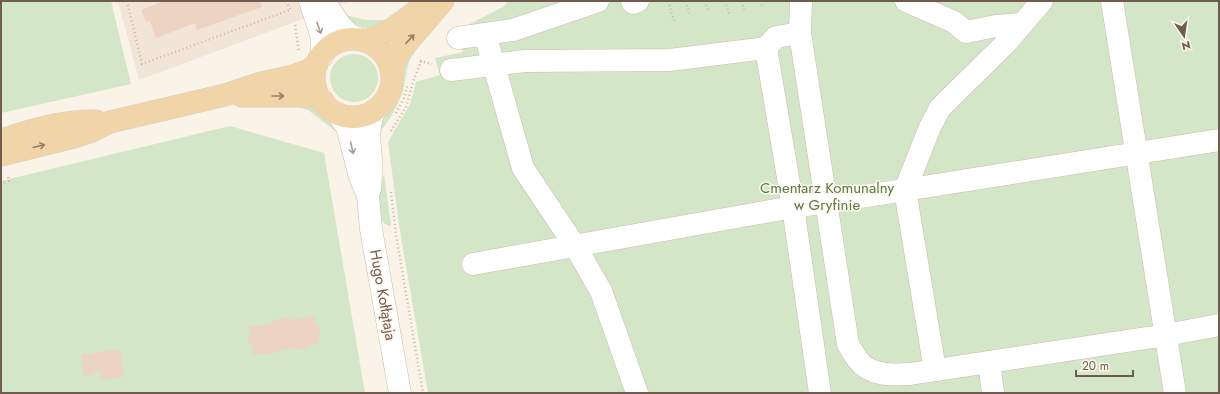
<svg xmlns="http://www.w3.org/2000/svg" width="1220" height="394" viewBox="0 0 1220 394" font-family="Jost,sans-serif">
<style>
.residential{fill:#f1e5d7}
.green{fill:#d4e6c8}
.building{fill:#ecd3c2}
.lines{fill:none;stroke-linecap:round;stroke-linejoin:round}
.minor-casing{stroke:#cbbbaf;stroke-width:23}
.major-casing{stroke:#d7d1ce;stroke-width:23}
.path{stroke:#d1b6a6;stroke-width:2.5;stroke-dasharray:1 3;stroke-linecap:butt}
.minor{stroke:#fff;stroke-width:22}
.major{stroke:#f1d5a8;stroke-width:22}
.oneway{stroke:#aa9d95}
.oneway2{stroke:#97806a}
.labels{text-anchor:middle;stroke-width:3;stroke-linejoin:round;paint-order:stroke}
.park-label{font-size:15px;fill:#5a7b4b;stroke:#fdf7ee}
.street-label{font-size:15px;fill:#715b4f;stroke:#fdf7ee}
</style>
<rect width="100%" height="100%" fill="#faf3e8"/>
<!-- residential -->
<path class="residential" d="M 118,1 L 352,1 L 139,80 Z"/>
<!-- green -->
<g class="green">
<path d="M 1,1 L 111,1 L 131,84 L 1,113 Z"/>
<path d="M 508,1 L 1219,1 L 1219,393 L 428,393 L 399,225 L 388,142 L 409,106 L 414,91 L 416,82 L 440,75 L 435,58 L 463,52 L 456,31 L 503,7 Z"/>
<path d="M 344,16 C 353,15 359,20 368,20 C 374,21 379,19 385,21 L 369,29 L 354,25 Z"/>
<path d="M 411,48 L 415,52 C 405,64 407,76 403,90 C 400,102 387,126 378,133 L 381,115 L 390,105 L 395,97 L 399,80 Z"/>
<circle cx="354" cy="78" r="24"/>
<path d="M 294,106 L 319,107 L 330,117 L 343,137 L 308,110 Z"/>
<path d="M 230,126 L 324,153 L 365,393 L 1,393 L 1,181 Z"/>
<path d="M 384,174 L 391,226 C 386,226 383,222 380,219 L 378,198 L 380,185 Z"/>
</g>
<!-- building -->
<g class="building">
<path d="M 165,1 L 260,1 L 262,7 L 197,30 L 195,23 L 156,38 L 150,21 L 146,22 L 141,10 Z"/>
<path d="M 314,316 L 316,324 L 319,326 L 320,334 L 318,336 L 319,344 L 308,346 L 308,348 L 296,350 L 296,348 L 276,351 L 276,353 L 254,355 L 252,346 L 249,344 L 248,338 L 251,336 L 249,327 L 273,323 L 272,320 L 291,317 L 291,320 Z"/>
<path d="M 120,349 L 124,377 L 101,380 L 100,370 L 94,372 L 95,374 L 84,376 L 81,355 Z"/>
</g>
<g class="lines">
<!-- minor casing -->
<g class="minor-casing">
<g id="minor">
<path d="M 310,1 L 322,37 L 322,56"/>
<path d="M 324,1 C 334,15 341,32 358,39"/>
<path d="M 632,1 L 633,3 L 638,1"/>
<path d="M 801,1 L 800,33 L 848,344 C 851,349 854,355 858,360 C 870,376 892,375 910,374 L 1166,335 L 1219,325"/>
<path d="M 906,1 L 954,22 L 966,32 L 996,26 L 1021,24"/>
<path d="M 1112,1 L 1175,393"/>
<path d="M 485,34 L 523,168 L 575,246 L 601,291 L 637,393"/>
<path d="M 458,38 L 513,30 L 598,1"/>
<path d="M 766,48 L 793,207 L 820,393"/>
<path d="M 451,70 L 525,61 L 670,60 L 766,48 L 776,37 L 800,33"/>
<path d="M 337,113 L 347,127 L 360,177 L 368,196 L 371,229 L 400,393"/>
<path d="M 370,189 C 371,180 371,171 371,161 C 370,143 366,126 376,109"/>
<path d="M 905,190 L 1219,140"/>
<path d="M 905,190 L 930,127 L 940,108 L 1006,43 L 1042,1"/>
<path d="M 473,264 L 793,207 L 905,190 L 935,370"/>
<path d="M 989,362 L 993,393"/>
</g>
</g>
<!-- major casing -->
<g class="major-casing">
<g id="major">
<circle cx="353" cy="78" r="39"/>
<path d="M 366,41 C 391,34 409,15 431,1"/>
<path d="M 392,72 L 395,59 L 400,51 L 443,1"/>
<path d="M 242,96 L 312,96 L 323,101"/>
<path d="M 1,140 C 31,130 64,120 96,121"/>
<path d="M 1,155 L 74,137 L 92,131 L 110,122 L 225,95 L 261,83 L 293,76 L 309,70 L 317,64"/>
</g>
</g>
<!-- path -->
<g class="path">
<path d="M 127,1 L 142,64 L 290,10"/>
<path d="M 286,1 L 290,9"/>
<path d="M 668,1 L 674,21"/>
<path d="M 686,1 L 690,15"/>
<path d="M 705,1 L 708,10"/>
<path d="M 725,1 L 730,16"/>
<path d="M 742,1 L 745,12"/>
<path d="M 760,1 L 762,6"/>
<path d="M 295,25 L 299,52"/>
<path d="M 420,61 L 432,64"/>
<path d="M 396,113 L 404,98 L 407,86"/>
<path d="M 391,131 L 406,107 L 414,79 L 422,59"/>
<path d="M 1,185 L 9,181 L 8,176"/>
<path d="M 391,192 L 396,235 L 423,393"/>
</g>
<!-- minor -->
<use href="#minor" class="minor"/>
<!-- major -->
<use href="#major" class="major"/>
</g>
<!-- one-way arrows -->
<defs><path id="oneway-shaft" d="M-6 0H5M1.5-3L5.5 0L1.5 3" fill="none" stroke-width="1.6" stroke-linecap="round" stroke-linejoin="round"/></defs>
<g class="oneway">
<use href="#oneway-shaft" transform="translate(319 28) rotate(71)"/>
<use href="#oneway-shaft" transform="translate(352 148) rotate(77)"/>
</g>
<g class="oneway2">
<use href="#oneway-shaft" transform="translate(410 39) rotate(-47)"/>
<use href="#oneway-shaft" transform="translate(278 96)"/>
<use href="#oneway-shaft" transform="translate(39 146) rotate(-14)"/>
</g>
<g class="labels">
<!-- park labels -->
<g class="park-label">
<text x="827" y="193">Cmentarz Komunalny<tspan x="827" dy="17">w Gryfinie</tspan></text>
</g>
<!-- street labels -->
<g class="street-label">
<text transform="translate(383 295) rotate(80)" y="5">Hugo Kołłątaja</text>
</g>
</g>
<!-- border -->
<rect width="1220" height="394" fill="none" stroke="#715b4f" stroke-width="4"/>
<!-- north arrow -->
<g transform="translate(1184 36) rotate(167)" stroke="#fdf7ee" stroke-width="3" paint-order="stroke">
<path d="M0-3L7 15L0 10L-7 15Z" fill="#715b4f"/>
<text y="-6" font-size="11" font-weight="bold" text-anchor="middle" fill="#715b4f">N</text>
</g>
<!-- scale -->
<path d="M1076 370v6h57v-6" fill="none" stroke="#715b4f" stroke-width="2"/>
<text x="1082" y="370" font-size="12" fill="#715b4f" stroke="#fdf7ee" stroke-width="3" paint-order="stroke">20 m</text>
</svg>
